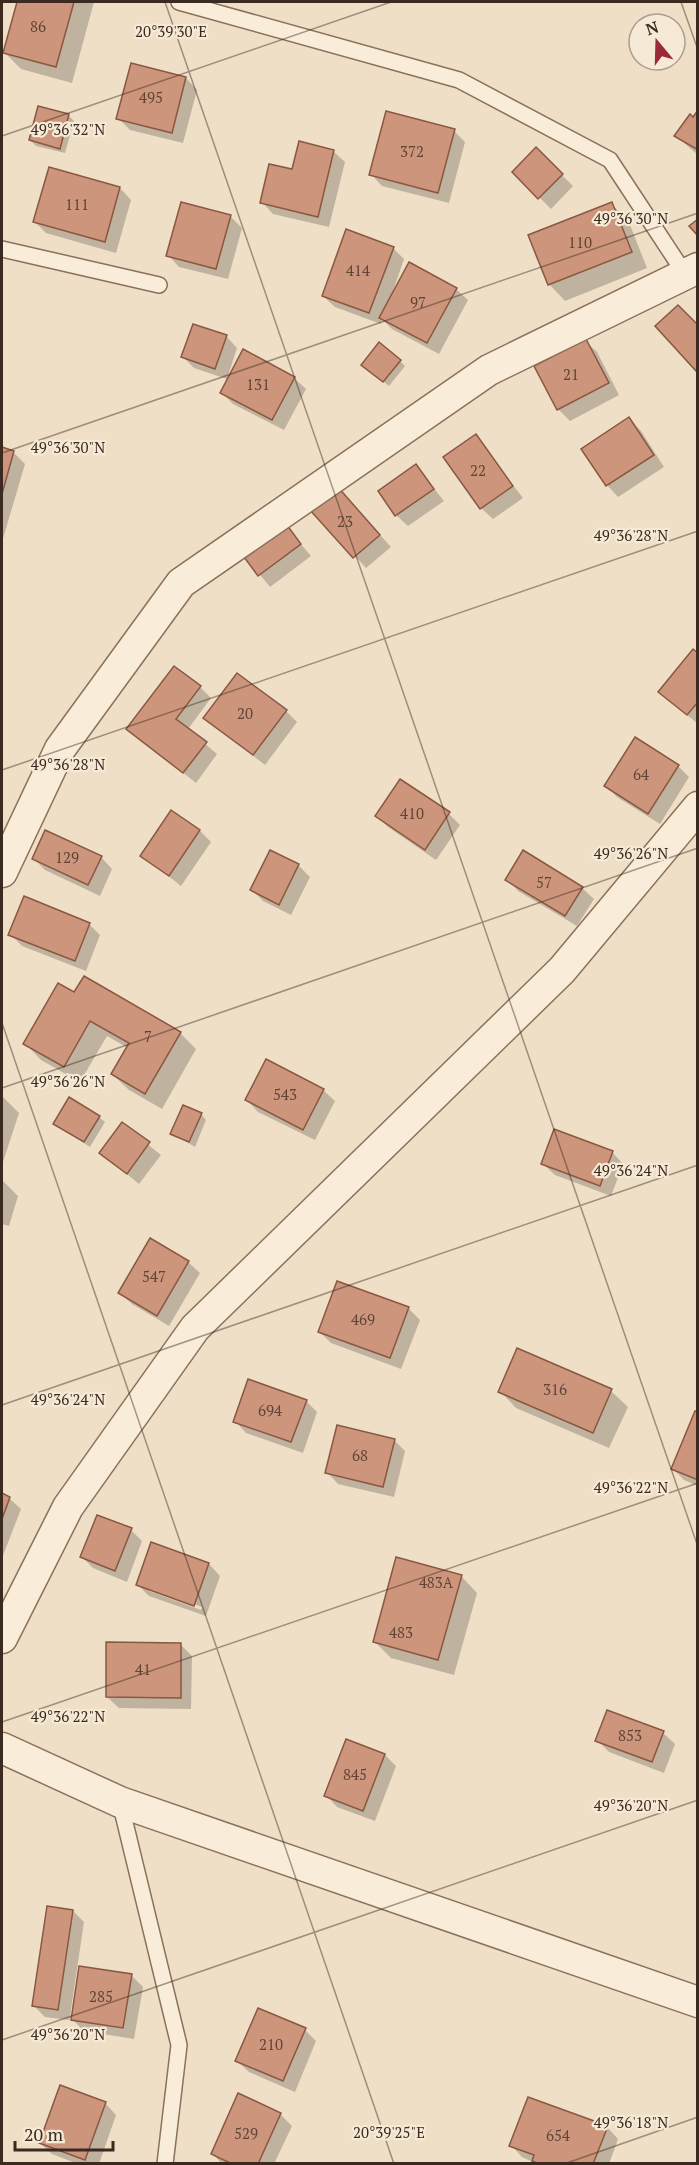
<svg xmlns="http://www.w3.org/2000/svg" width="699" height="2165" viewBox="0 0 699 2165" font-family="'PT Serif',serif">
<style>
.shadow{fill:#0003;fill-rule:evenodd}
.building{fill:#cd967c;stroke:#8a5741;stroke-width:1.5}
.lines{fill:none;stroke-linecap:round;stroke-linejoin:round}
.service-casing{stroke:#8b705b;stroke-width:18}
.minor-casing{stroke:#8b705b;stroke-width:33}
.service{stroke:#f9edda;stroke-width:15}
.minor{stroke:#f9edda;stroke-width:30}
.ticks{fill:none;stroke:#3b2a1f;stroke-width:1.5;stroke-opacity:0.45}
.labels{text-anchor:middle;stroke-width:4.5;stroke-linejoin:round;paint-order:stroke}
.number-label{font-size:15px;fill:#604536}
.ticks-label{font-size:15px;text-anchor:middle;fill:#3b2a1f;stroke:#f6ead6;stroke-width:4.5;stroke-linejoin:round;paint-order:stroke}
</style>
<rect width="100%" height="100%" fill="#efdfc6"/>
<!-- shadow -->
<g class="shadow">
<path d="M 19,2 L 94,2 L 72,83 L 21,69 L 5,53 Z"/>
<path d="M 186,78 L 197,90 L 183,143 L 130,130 L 118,118 Z"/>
<path d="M 698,112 L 698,155 L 676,136 Z"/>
<path d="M 68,115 L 74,121 L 65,153 L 36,146 L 30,140 Z"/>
<path d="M 454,131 L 465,142 L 449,203 L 382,186 L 371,174 Z"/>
<path d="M 536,150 L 573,186 L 551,209 L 514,172 Z"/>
<path d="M 333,151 L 345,162 L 329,227 L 273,214 L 262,202 L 293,171 Z"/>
<path d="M 120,188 L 131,200 L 116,253 L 46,233 L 35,222 Z"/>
<path d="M 611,204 L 628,220 L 647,268 L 565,301 L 549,284 Z"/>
<path d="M 230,216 L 242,228 L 228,279 L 179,267 L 168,255 Z"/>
<path d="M 393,248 L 404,259 L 393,291 L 456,289 L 468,300 L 439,354 L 392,329 L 382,319 L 381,324 L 335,307 L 323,296 Z"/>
<path d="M 226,336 L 237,348 L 227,379 L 194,368 L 183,357 Z"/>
<path d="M 585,341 L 597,352 L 619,395 L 570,421 L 558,409 L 536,366 Z"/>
<path d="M 400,361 L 405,366 L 389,386 L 369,370 Z"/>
<path d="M 294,378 L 306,389 L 284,430 L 233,404 L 222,393 Z"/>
<path d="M 629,419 L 641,431 L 664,467 L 618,497 L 607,485 Z"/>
<path d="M 475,436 L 523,498 L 493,519 L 481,508 Z"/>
<path d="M 2,449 L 13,452 L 25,464 L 2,542 Z"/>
<path d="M 416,466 L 444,501 L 408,526 L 396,515 Z"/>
<path d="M 348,500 L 391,547 L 366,568 L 313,510 Z"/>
<path d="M 283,523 L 311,556 L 270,587 L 243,554 Z"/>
<path d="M 698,655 L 698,724 L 660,692 Z"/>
<path d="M 200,687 L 211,698 L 188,729 L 217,754 L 196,783 L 128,729 Z"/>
<path d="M 286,711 L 297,722 L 265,765 L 205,718 Z"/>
<path d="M 678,766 L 689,777 L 660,824 L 617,797 L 606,786 Z"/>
<path d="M 171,812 L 200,831 L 211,842 L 181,886 L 142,855 Z"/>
<path d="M 449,814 L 460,825 L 436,860 L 388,827 L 377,816 Z"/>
<path d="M 270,852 L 298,865 L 310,877 L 291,915 L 263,901 L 252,890 Z"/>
<path d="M 523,852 L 582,888 L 594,899 L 577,926 L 518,891 L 507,879 Z"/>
<path d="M 101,857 L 112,869 L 100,896 L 45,870 L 34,859 Z"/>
<path d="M 89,924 L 100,935 L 86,971 L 22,946 L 10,934 Z"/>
<path d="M 75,994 L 180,1033 L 196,1049 L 162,1109 L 129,1090 L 112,1074 L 128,1048 L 107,1036 L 80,1082 L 41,1060 L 25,1043 Z"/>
<path d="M 323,1090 L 335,1101 L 315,1140 L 258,1112 L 247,1100 Z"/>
<path d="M 2,1096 L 19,1113 L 2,1165 Z"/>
<path d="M 201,1114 L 206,1120 L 195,1147 L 172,1133 Z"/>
<path d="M 99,1117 L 105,1122 L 90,1147 L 55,1124 Z"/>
<path d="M 122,1124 L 161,1155 L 139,1184 L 101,1153 Z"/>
<path d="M 612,1152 L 623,1164 L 611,1196 L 555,1175 L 543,1164 Z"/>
<path d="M 2,1180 L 18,1196 L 9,1226 L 2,1224 Z"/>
<path d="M 188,1262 L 200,1273 L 169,1326 L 132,1304 L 120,1293 Z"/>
<path d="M 408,1308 L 420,1320 L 401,1369 L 331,1343 L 320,1332 Z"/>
<path d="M 518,1350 L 611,1391 L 628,1407 L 609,1448 L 516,1408 L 500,1391 Z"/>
<path d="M 306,1401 L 317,1412 L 303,1453 L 246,1433 L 235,1421 Z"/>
<path d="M 698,1414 L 698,1486 L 684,1480 L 673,1469 Z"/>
<path d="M 394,1440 L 405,1451 L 394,1497 L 338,1484 L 327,1472 Z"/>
<path d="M 2,1495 L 9,1498 L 21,1509 L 2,1558 Z"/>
<path d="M 131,1530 L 142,1541 L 127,1582 L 93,1568 L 82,1557 Z"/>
<path d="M 152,1544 L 209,1564 L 220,1576 L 206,1616 L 149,1596 L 137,1584 ZM 149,1588 L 202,1607 L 201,1610 L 149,1591 Z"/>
<path d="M 461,1576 L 477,1593 L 454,1675 L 391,1658 L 375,1642 Z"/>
<path d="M 180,1644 L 192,1656 L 191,1709 L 119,1708 L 107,1697 Z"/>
<path d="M 663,1733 L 675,1744 L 664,1773 L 609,1752 L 597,1740 Z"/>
<path d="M 385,1755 L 396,1766 L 375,1821 L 337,1807 L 326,1795 Z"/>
<path d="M 73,1911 L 84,1922 L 70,2016 L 131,1975 L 143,1987 L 134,2039 L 84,2031 L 70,2017 L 69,2020 L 45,2017 L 34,2006 Z"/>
<path d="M 305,2030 L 316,2041 L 295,2092 L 249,2072 L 237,2061 Z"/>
<path d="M 105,2103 L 116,2115 L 99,2164 L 78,2164 L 52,2154 L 40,2143 Z"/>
<path d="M 280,2114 L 292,2126 L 274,2164 L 222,2164 L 213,2154 Z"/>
<path d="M 607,2127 L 618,2139 L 609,2164 L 537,2164 L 522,2157 L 511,2145 Z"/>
</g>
<!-- building -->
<g class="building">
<path d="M 17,2 L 74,2 L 56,67 L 3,53 Z"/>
<path d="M 131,63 L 186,77 L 172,133 L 116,119 Z"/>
<path d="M 38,106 L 69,114 L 60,149 L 29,140 Z"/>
<path d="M 698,110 L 698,150 L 674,136 L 690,114 L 693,117 Z"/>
<path d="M 386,111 L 455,129 L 438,193 L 369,175 Z"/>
<path d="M 299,141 L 334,150 L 318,217 L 260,203 L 269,164 L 292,169 Z"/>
<path d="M 536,147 L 563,174 L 538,199 L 512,172 Z"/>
<path d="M 49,167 L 120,187 L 105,242 L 33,222 Z"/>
<path d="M 181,202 L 231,215 L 216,269 L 166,256 Z"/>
<path d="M 612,202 L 632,252 L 548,285 L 528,235 Z"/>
<path d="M 698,219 L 698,236 L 689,226 Z"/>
<path d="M 346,229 L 394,247 L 369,313 L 322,296 Z"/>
<path d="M 409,262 L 457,288 L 427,343 L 379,318 Z"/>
<path d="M 678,305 L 698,325 L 697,372 L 655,326 Z"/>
<path d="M 193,324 L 227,335 L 215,369 L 181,357 Z"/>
<path d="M 586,339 L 609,383 L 557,410 L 534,366 Z"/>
<path d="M 379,342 L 401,360 L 383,382 L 361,365 Z"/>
<path d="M 243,349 L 295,377 L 272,420 L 220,393 Z"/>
<path d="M 629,417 L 654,455 L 606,486 L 581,449 Z"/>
<path d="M 476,434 L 513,486 L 480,509 L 443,457 Z"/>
<path d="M 2,447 L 14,451 L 2,494 Z"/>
<path d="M 416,464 L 434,489 L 395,516 L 378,491 Z"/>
<path d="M 337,486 L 380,535 L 353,558 L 310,510 Z"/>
<path d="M 284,521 L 301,544 L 258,576 L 241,553 Z"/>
<path d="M 693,649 L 698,653 L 698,702 L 687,715 L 658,692 Z"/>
<path d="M 174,666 L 201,686 L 176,719 L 207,742 L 183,773 L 126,729 Z"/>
<path d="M 237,673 L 287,710 L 253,755 L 203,718 Z"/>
<path d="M 635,737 L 679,765 L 648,814 L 604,786 Z"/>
<path d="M 400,779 L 450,812 L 425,850 L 375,816 Z"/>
<path d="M 171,810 L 200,830 L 169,876 L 140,856 Z"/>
<path d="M 45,830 L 102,856 L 88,885 L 32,859 Z"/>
<path d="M 270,850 L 299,864 L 279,905 L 250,890 Z"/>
<path d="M 523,850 L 583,887 L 565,916 L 505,880 Z"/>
<path d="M 24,896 L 90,923 L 75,961 L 8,935 Z"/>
<path d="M 84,976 L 181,1032 L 145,1094 L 111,1074 L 129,1043 L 90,1021 L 64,1067 L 23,1044 L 58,983 L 74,992 Z"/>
<path d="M 266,1059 L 324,1089 L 303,1130 L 245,1100 Z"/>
<path d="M 69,1097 L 100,1116 L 84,1142 L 53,1124 Z"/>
<path d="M 183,1105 L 202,1113 L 189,1142 L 170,1134 Z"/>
<path d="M 122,1122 L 150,1142 L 127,1174 L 99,1153 Z"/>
<path d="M 554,1129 L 613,1151 L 600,1186 L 541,1164 Z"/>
<path d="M 150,1238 L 189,1261 L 157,1316 L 118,1293 Z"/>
<path d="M 337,1281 L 409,1307 L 390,1358 L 318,1332 Z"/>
<path d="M 517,1348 L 612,1389 L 593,1433 L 498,1392 Z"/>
<path d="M 248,1379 L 307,1400 L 291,1442 L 233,1422 Z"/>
<path d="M 695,1411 L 698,1412 L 698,1480 L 671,1469 Z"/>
<path d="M 337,1425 L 395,1439 L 383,1487 L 325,1473 Z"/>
<path d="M 2,1493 L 10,1497 L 2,1519 Z"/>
<path d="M 97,1515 L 132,1528 L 115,1571 L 80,1557 Z"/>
<path d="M 151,1542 L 209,1563 L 194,1606 L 136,1585 Z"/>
<path d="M 396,1557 L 462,1575 L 438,1660 L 373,1642 Z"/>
<path d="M 106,1642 L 181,1643 L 181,1698 L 106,1697 Z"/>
<path d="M 607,1710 L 664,1731 L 652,1762 L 595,1741 Z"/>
<path d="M 346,1739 L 385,1754 L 363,1811 L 324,1796 Z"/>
<path d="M 47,1906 L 73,1910 L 58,2010 L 32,2006 Z"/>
<path d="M 79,1966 L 132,1974 L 123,2028 L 71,2020 Z"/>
<path d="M 258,2008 L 306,2028 L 283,2081 L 235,2061 Z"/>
<path d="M 60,2085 L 106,2102 L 85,2160 L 39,2143 Z"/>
<path d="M 238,2093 L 281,2113 L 258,2164 L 232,2164 L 211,2154 Z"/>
<path d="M 528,2097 L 608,2126 L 593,2164 L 540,2164 L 532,2161 L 534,2155 L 509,2146 Z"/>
</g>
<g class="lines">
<!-- service casing -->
<g class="service-casing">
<g id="service">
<path d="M 179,2 L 459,80 L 610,160 L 685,274"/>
<path d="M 2,249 L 159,285"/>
<path d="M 120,1802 L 179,2045 L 165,2164"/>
</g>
</g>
<!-- minor casing -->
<g class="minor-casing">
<g id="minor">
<path d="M 2,872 L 60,749 L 181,583 L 489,370 L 698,268"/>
<path d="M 2,1638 L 68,1507 L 195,1328 L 562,970 L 698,807"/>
<path d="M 2,1748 L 120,1802 L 698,2002"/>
</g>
</g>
<!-- service -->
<use href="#service" class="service"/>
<!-- minor -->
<use href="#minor" class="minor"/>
</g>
<!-- ticks -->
<path class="ticks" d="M 165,2 L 698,1547M 681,2 L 698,50M 2,136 L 391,2M 2,453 L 698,213M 2,770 L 698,531M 2,1023 L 394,2164M 2,1088 L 698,848M 2,1405 L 698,1165M 2,1722 L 698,1483M 2,2040 L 698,1800M 564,2164 L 698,2117"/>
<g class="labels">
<!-- number labels -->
<g class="number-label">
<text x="38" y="32">86</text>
<text x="151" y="103">495</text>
<text x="412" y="157">372</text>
<text x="77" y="210">111</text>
<text x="580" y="248">110</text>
<text x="358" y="276">414</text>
<text x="418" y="308">97</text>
<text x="571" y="380">21</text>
<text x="258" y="390">131</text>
<text x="478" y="476">22</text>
<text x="345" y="527">23</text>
<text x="245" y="719">20</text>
<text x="641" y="780">64</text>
<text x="412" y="819">410</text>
<text x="67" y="863">129</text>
<text x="544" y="888">57</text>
<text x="148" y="1042">7</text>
<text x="285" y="1100">543</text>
<text x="154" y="1282">547</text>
<text x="363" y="1325">469</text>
<text x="555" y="1395">316</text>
<text x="270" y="1416">694</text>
<text x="360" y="1461">68</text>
<text x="436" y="1588">483A</text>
<text x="401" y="1638">483</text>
<text x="143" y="1675">41</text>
<text x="630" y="1741">853</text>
<text x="355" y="1780">845</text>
<text x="101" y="2002">285</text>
<text x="271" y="2050">210</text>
<text x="246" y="2139">529</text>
<text x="558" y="2141">654</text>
</g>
</g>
<g class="ticks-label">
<text x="171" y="37">20°39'30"E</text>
<text x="68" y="135">49°36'32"N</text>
<text x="631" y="224">49°36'30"N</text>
<text x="68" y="453">49°36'30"N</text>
<text x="631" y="541">49°36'28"N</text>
<text x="68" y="770">49°36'28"N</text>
<text x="631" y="859">49°36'26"N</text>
<text x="68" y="1087">49°36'26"N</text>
<text x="631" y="1176">49°36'24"N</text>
<text x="68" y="1405">49°36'24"N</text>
<text x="631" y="1493">49°36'22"N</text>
<text x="68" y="1722">49°36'22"N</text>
<text x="631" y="1811">49°36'20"N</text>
<text x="68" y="2040">49°36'20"N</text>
<text x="631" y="2128">49°36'18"N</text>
<text x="389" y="2138">20°39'25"E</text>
</g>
<!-- border -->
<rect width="699" height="2165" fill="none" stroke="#3b2a1f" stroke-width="6"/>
<!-- north arrow -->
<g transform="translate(657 42) rotate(341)"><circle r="28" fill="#f6ead6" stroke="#ab9d8d" stroke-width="1.5"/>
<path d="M0-4.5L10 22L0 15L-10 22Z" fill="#9a2b36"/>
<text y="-9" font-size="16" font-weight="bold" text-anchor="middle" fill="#3b2a1f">N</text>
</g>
<!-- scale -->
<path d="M15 2141v9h98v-9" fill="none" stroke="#3b2a1f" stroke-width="3"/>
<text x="24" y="2141" font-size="18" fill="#3b2a1f" stroke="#f6ead6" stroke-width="4.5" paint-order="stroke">20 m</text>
</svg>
